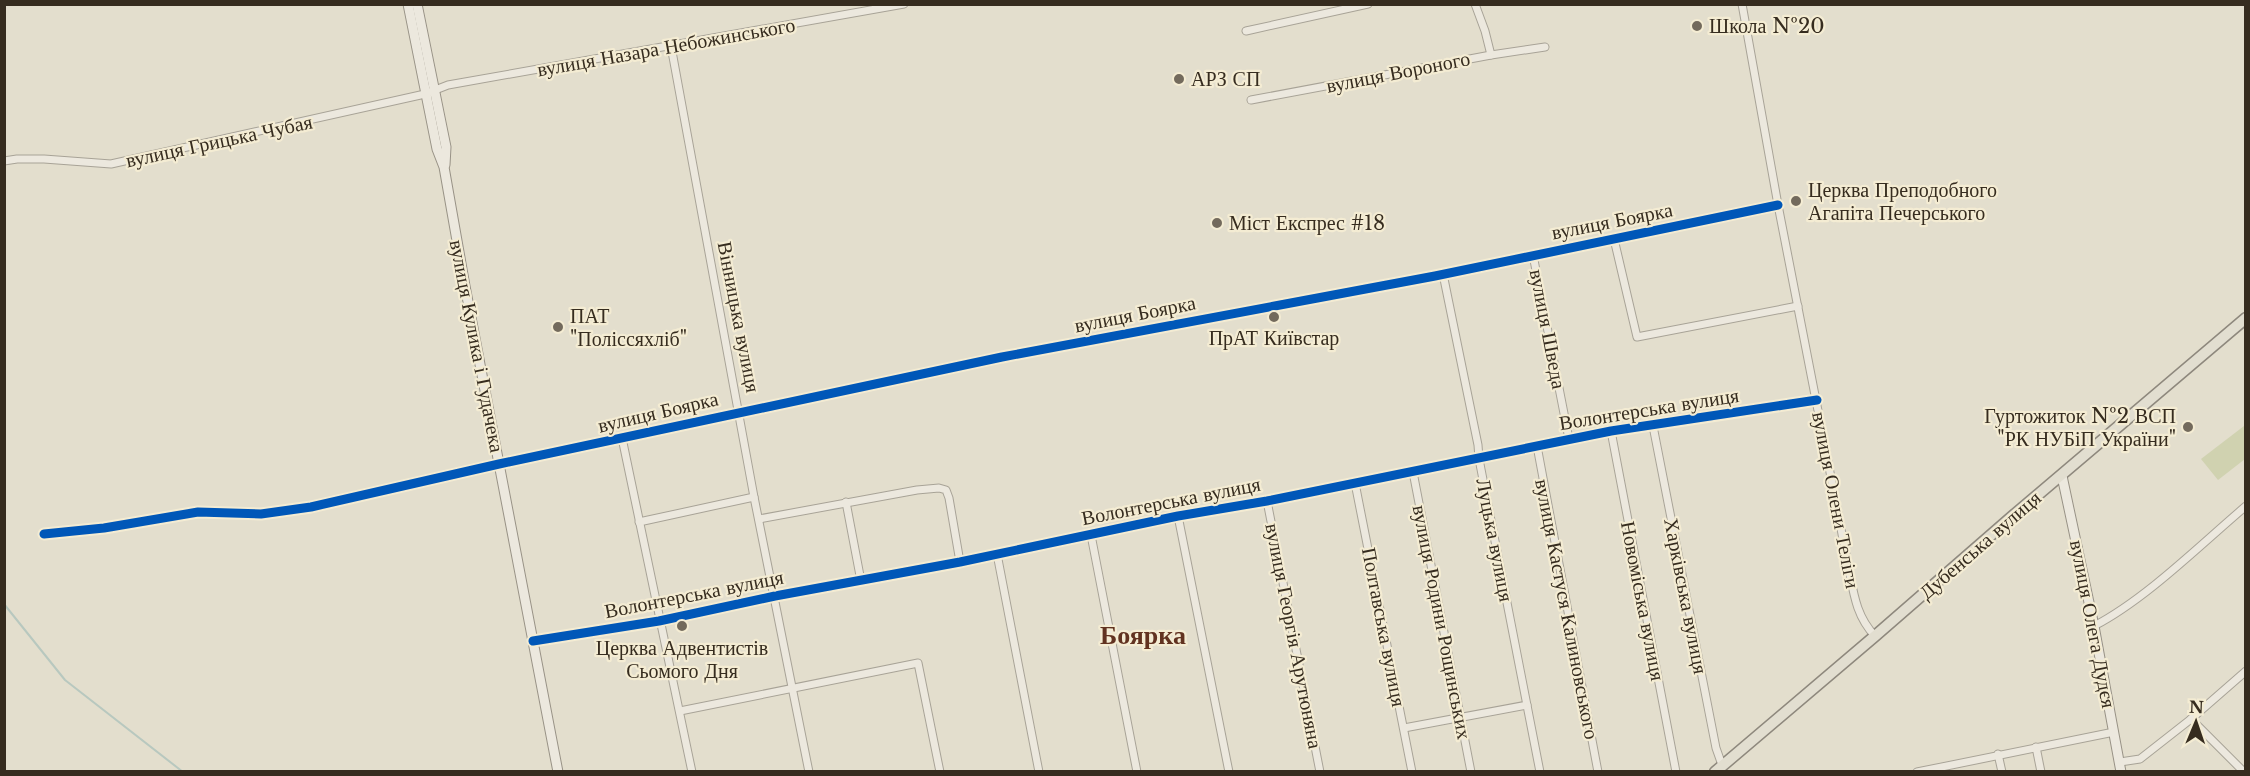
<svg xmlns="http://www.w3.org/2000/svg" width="2250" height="776" viewBox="0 0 2250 776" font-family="'Libre Baskerville',serif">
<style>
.green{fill:#d0d2b0}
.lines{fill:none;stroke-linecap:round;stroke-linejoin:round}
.stream{stroke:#b8c8bf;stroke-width:2}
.minor-casing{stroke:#a8a397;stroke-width:9}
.secondary-casing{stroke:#989286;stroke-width:11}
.primary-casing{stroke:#8e887d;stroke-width:13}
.minor{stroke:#ece8de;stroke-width:7}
.secondary{stroke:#ece8de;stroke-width:9}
.primary{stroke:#e2ded0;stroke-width:10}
.cycleway-casing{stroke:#f4ecd3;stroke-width:13}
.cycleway{stroke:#0057b8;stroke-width:9}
.poi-dot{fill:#736a5c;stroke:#f4ecd3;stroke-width:2}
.labels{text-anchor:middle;stroke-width:4.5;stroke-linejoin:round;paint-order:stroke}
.poi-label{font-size:20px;fill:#362c1f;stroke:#f4ecd3;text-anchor:start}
.street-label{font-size:20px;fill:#362c1f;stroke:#f4ecd3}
.district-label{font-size:26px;font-weight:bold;fill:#613220;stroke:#f4ecd3}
</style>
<rect width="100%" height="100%" fill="#e3decd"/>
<!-- green -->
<path class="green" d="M 2244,426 L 2245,428 L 2245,459 L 2218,480 L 2201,459 Z"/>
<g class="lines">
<!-- stream -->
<path class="stream" d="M 4,604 L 65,680 L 183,772"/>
<!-- minor casing -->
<g class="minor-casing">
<g id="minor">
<path d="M 1475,4 L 1485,31 L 1491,55"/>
<path d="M 1742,4 L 1778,205 L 1849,570 C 1854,596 1857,617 1875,636"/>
<path d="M 1246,31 L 1368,4"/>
<path d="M 671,46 L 754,497 L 809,772"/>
<path d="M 1251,100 L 1491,55 L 1545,47"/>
<path d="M 4,161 L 17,159 L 44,159 L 111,164 L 425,94 L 448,85 L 904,4"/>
<path d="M 1614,239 L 1637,337 L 1798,306"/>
<path d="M 1533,255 L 1569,439"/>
<path d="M 1443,274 L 1478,445 L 1479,459 L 1540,772"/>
<path d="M 1653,426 L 1716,748 L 1722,765"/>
<path d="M 1611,431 L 1676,772"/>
<path d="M 622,438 L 692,772"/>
<path d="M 1537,446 L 1598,772"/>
<path d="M 1413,472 L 1471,772"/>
<path d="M 1355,483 L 1412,772"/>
<path d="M 1267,501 L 1320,772"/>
<path d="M 846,502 L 861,581"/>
<path d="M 1178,516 L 1229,772"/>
<path d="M 759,519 L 917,490 L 939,488 L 946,490 L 949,498 L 960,562"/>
<path d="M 639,522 L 754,497"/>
<path d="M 44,534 L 104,528 L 198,512 L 261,514 L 311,507 L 499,464 L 1002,357 L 1435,276 L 1778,205"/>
<path d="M 1091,535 L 1137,772"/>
<path d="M 997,554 L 1039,772"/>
<path d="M 2094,626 C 2146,599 2200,545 2246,506"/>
<path d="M 533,641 L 659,621 L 775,596 L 960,562 L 1178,516 L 1267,501 L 1611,431 L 1817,400"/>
<path d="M 680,711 L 918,663 L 940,772"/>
<path d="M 2191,719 L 2244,772"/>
<path d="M 1404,728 L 1527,705"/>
<path d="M 2036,747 L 2041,772"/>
<path d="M 1998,754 L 2002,772"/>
<path d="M 2120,762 L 2140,759 L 2191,719 L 2246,671"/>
<path d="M 1917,772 L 2114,732"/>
</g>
</g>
<!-- secondary casing -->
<g class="secondary-casing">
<g id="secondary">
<path d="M 408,4 L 437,149 L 444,167 L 465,286 L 558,772"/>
<path d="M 417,4 L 446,147 L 445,165"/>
<path d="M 2062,476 L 2094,626 L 2121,772"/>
</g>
</g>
<!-- primary casing -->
<g class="primary-casing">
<path id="primary" d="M 1715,772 L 1875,636 L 2014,515 L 2246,318"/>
</g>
<!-- minor -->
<use href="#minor" class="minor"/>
<!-- secondary -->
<use href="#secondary" class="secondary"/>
<!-- primary -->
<use href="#primary" class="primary"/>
<!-- cycleway casing -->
<g class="cycleway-casing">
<g id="cycleway">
<path d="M 44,534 L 104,528 L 198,512 L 261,514 L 311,507 L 499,464 L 1002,357 L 1435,276 L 1778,205"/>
<path d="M 533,641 L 659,621 L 775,596 L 960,562 L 1178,516 L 1267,501 L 1611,431 L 1817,400"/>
</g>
</g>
<!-- cycleway -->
<use href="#cycleway" class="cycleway"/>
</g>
<!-- markers -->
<g class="poi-dot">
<circle cx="1697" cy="26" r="6"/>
<circle cx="1179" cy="79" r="6"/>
<circle cx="1796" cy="201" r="6"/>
<circle cx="1217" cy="223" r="6"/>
<circle cx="1274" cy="317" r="6"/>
<circle cx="558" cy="327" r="6"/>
<circle cx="2188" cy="427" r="6"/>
<circle cx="682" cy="626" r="6"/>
</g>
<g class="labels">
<!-- poi labels -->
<g class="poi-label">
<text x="1709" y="33">Школа №20</text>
<text x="1191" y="86">АРЗ СП</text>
<text x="1808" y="197">Церква Преподобного<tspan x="1808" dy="23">Агапіта Печерського</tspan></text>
<text x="1229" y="230">Міст Експрес #18</text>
<text x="570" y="323">ПАТ<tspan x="570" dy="23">"Поліссяхліб"</tspan></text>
<text x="1274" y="345" text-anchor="middle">ПрАТ Київстар</text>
<text x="2176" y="423" text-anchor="end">Гуртожиток №2 ВСП<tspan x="2176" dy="23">"РК НУБіП України"</tspan></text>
<text x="682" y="655" text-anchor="middle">Церква Адвентистів<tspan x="682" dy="23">Сьомого Дня</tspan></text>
</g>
<!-- street labels -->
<g class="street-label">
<text transform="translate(666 47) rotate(-10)" y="7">вулиця Назара Небожинського</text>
<text transform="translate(1398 72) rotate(-11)" y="7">вулиця Вороного</text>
<text transform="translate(219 141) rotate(-12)" y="7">вулиця Грицька Чубая</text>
<text transform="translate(1612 221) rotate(-11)" y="7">вулиця Боярка</text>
<text transform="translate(1135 314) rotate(-11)" y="7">вулиця Боярка</text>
<text transform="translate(739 317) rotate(79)" y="7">Вінницька вулиця</text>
<text transform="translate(1548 329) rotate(79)" y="7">вулиця Шведа</text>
<text transform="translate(477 346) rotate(79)" y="7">вулиця Кулика і Гудачека</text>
<text transform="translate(1649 409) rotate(-9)" y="7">Волонтерська вулиця</text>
<text transform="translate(658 412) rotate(-13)" y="7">вулиця Боярка</text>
<text transform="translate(1836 500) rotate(79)" y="7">вулиця Олени Теліги</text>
<text transform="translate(1171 501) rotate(-11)" y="7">Волонтерська вулиця</text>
<text transform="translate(1495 540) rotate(79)" y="7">Луцька вулиця</text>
<text transform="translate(1980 545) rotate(-41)" y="7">Дубенська вулиця</text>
<text transform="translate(694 594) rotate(-11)" y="7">Волонтерська вулиця</text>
<text transform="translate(1686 596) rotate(79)" y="7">Харківська вулиця</text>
<text transform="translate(1643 601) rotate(79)" y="7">Новоміська вулиця</text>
<text transform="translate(1567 609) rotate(79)" y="7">вулиця Кастуся Калиновського</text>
<text transform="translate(1442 622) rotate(79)" y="7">вулиця Родини Рощинських</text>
<text transform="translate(2093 624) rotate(79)" y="7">вулиця Олега Дудєя</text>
<text transform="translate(1384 627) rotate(79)" y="7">Полтавська вулиця</text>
<text transform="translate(1294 636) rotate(79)" y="7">вулиця Георгія Арутюняна</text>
</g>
<!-- district labels -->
<g class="district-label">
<text x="1143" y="644">Боярка</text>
</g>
</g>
<!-- border -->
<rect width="2250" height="776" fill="none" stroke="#362c1f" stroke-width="12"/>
<!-- north arrow -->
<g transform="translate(2196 722) rotate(2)" stroke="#f4ecd3" stroke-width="4.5" paint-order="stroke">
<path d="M0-4.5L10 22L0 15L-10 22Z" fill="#362c1f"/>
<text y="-9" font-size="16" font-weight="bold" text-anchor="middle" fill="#362c1f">N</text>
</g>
</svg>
